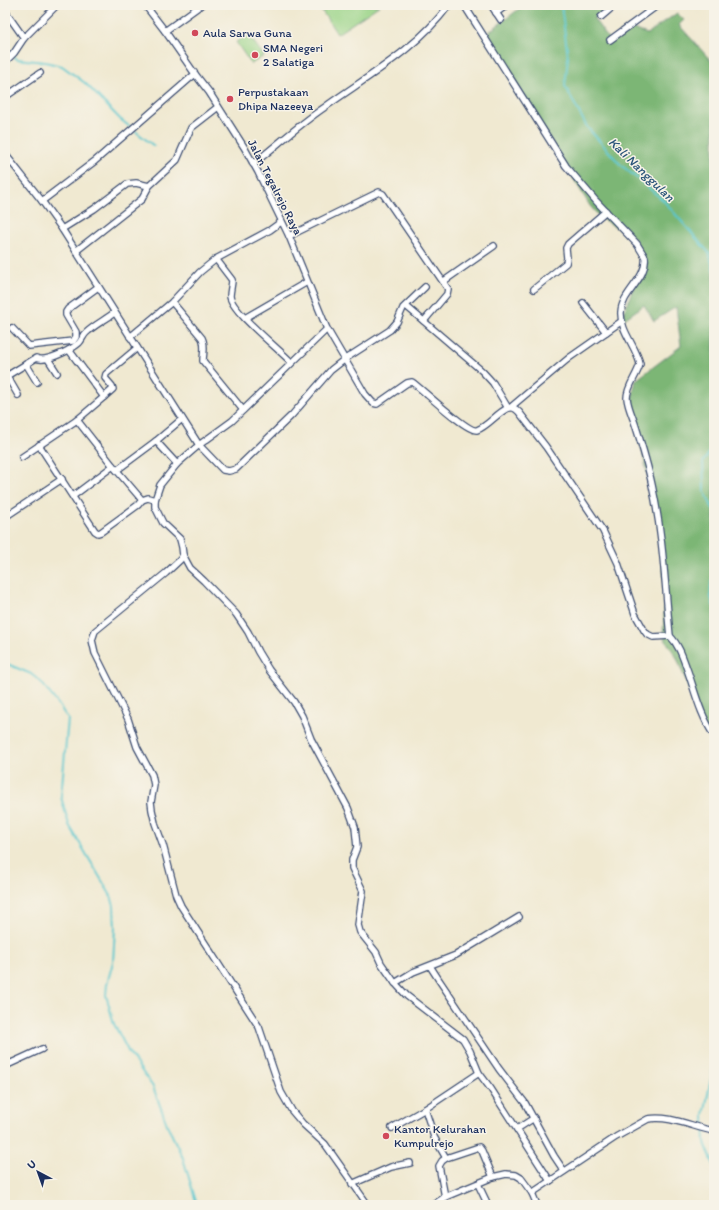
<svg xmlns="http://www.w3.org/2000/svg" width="719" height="1210" viewBox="0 0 719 1210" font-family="Itim,sans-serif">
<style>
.green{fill:#9ad487;stroke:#5a8272}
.forest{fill:#7bb674;stroke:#4b7269}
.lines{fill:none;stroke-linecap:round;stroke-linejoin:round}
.stream{stroke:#5ac7cf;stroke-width:2}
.minor-casing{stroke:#3b4b6f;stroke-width:8}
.minor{stroke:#fff;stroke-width:5.5}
.poi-dot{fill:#d1495b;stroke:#f7f3e8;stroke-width:1.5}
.labels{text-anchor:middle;stroke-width:3;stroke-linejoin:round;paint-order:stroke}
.poi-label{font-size:12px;fill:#1b2f5e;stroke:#f7f3e8;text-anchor:start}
.street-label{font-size:12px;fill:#1b2f5e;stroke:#f7f3e8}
.water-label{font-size:13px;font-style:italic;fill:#2b557a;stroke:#f7f3e8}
</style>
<rect width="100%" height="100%" fill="#f7f3e8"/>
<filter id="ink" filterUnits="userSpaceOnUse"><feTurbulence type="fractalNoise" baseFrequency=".025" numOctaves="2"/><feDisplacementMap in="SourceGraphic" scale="8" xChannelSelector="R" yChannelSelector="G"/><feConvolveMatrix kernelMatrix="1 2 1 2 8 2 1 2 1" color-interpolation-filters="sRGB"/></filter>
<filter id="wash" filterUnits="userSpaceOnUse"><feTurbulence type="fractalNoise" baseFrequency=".012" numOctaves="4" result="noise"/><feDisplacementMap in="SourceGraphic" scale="16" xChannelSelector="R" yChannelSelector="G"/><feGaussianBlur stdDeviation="0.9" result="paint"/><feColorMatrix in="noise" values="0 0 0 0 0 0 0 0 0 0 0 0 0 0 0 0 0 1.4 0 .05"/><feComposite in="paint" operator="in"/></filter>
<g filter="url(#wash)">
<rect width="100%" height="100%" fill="#f0e9d1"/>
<!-- green -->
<g class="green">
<path d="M 318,5 L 380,5 L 337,34 Z"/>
<path d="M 248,34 L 264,56 L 251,64 L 236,42 Z"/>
</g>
<!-- forest -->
<path class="forest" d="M 524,5 L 610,5 L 594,19 L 610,41 L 628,27 L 647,34 L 677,13 L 684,20 L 679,25 L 714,64 L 714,734 L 703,726 L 677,658 L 663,636 L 665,590 L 660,530 L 631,403 L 636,380 L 681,346 L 676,307 L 654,321 L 644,305 L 623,320 L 623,314 L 644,260 L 635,239 L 601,218 L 590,206 L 515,82 L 485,35 Z"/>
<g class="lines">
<!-- stream -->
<g class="stream">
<path d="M 561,5 L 568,57 L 565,86 L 587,127 L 620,164 L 663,200 L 709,253 L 714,271"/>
<path d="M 5,47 L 7,51 L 17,59 L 45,62 L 62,66 L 85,83 L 120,119 L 154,146"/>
<path d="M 714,446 L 703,462 L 704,490 L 714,511"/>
<path d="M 714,578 C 709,585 710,598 714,606"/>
<path d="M 5,663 L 31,674 L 41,682 L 58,704 L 68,719 L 61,797 L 69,825 L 111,896 L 114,906 L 115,928 L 113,962 L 107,984 L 106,995 L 114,1024 L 129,1053 L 153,1087 L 168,1127 L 183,1158 L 197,1205"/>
<path d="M 714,1063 L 704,1115 L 705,1143 L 714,1165"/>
</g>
</g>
</g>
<g filter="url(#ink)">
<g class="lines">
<!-- minor casing -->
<g class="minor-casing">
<g id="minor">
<path d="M 145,5 L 165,31 L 195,74 L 209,92 L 244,147 L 258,172 L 289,236 L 327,329 L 365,394 L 373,403 L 377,404 L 407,383 L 412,382 C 422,389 468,433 477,430 C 488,426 497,413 508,408 C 513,407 515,408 519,412 L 546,447 L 603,531 L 618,563 L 635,614 L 644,630 L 647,634 L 653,637 L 670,636 C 679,645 683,658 687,669 C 695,691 700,715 714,735"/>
<path d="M 464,5 L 566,166 L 596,201 L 637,244 L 645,257 C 648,278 622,292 621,312 C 620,331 636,346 640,364 C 637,376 627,386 627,398 C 628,408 633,417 636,427 C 642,446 648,466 652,485 C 663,535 665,585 670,636"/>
<path d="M 491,5 L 501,20"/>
<path d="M 5,11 L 24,38"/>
<path d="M 496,13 L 507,5"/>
<path d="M 601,17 L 615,5"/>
<path d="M 165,31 L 201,5"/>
<path d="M 610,40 L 658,5"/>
<path d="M 5,62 L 14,53 L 24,38 L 57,5"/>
<path d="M 5,97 L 40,73"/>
<path d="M 5,154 L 42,201 L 62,229 L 199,445 L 223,470 L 229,471 L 236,469 L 292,415 L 331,370 L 345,359 L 390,330 L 397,322 L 403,308 L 425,287"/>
<path d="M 253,164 C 277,145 300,124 325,107 C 368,76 417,49 449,5"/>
<path d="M 42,201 L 95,161 L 195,74"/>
<path d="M 62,229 L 94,209 L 127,184 L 136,183 L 149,186 L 177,160 L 191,128 L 218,107"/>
<path d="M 289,236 L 377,193 L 379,192 L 383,194 L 448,289 L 447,294 L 424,321"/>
<path d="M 76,251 L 142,199 L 149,186"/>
<path d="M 216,259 L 232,280 C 232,285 230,291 230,296 C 231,311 279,349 291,362"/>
<path d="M 444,281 L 494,246"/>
<path d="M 534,289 L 566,263 L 567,258 L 566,248 L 568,244 L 606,211"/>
<path d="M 172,302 L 202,338 C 206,346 203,353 203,361 L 243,410"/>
<path d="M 583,303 L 606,332"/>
<path d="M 406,306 L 482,371 L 493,383 L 508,408"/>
<path d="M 245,318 L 307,282"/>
<path d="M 12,328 L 29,346 L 73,341 L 76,337 L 76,332 L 66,315 L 66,312 L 68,309 L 98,287"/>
<path d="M 327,329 L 232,421 L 199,445 L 177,464 L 160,485 L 155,500 L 155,507 L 163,523 L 180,539 L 182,547 L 183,555 L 180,560 L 166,573 L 95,631 L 92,640 L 95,653 L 128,719 L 137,747 L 152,775 L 154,785 L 151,802 L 152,810 L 155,823 L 163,845 L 176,895 L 181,906 L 259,1027 L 281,1092 L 292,1111 L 303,1124 L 325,1144 L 368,1205"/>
<path d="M 130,337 L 172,302 L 200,272 L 216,259 L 270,230 L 281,222"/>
<path d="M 48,359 L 57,373"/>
<path d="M 26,364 L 37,382"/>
<path d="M 7,376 L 18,395"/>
<path d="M 5,377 L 36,358 C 45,363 71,350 79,343 C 82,340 83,336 86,333 C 94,325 105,320 114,313"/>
<path d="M 104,397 L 113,389 L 112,386 L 105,378 L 106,374 L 137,348"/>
<path d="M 511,407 L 569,358 L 622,321"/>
<path d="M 156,441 L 177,464"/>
<path d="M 39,445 L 95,531 L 98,533 L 101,532 L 138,505 L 142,500 L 113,466 L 77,420"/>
<path d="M 22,457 L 77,420 L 104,397 L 69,350"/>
<path d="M 117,470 L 156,441 L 182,419"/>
<path d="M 73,496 L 113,466"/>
<path d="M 142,500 L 148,498 L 155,500"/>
<path d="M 5,517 L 62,479"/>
<path d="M 183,555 L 190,568 L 204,581 L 236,614 L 248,632 L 258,652 L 269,670 L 294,702 L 302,716 L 311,739 L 348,808 L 355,827 L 357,847 L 352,860 L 352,868 L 363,891 L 358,925 L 360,932 L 376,952 L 381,963 L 395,983"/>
<path d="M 519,917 L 456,955 L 413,972 L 395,983 L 407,996 L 463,1039 L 470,1051 L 479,1073 L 491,1089 L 550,1181"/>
<path d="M 430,966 L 439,980 L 499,1069 L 525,1103 L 554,1156 L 564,1171"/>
<path d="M 5,1066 L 42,1049"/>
<path d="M 425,1109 L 434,1137 L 446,1158"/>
<path d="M 392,1128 L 425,1109 L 479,1073"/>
<path d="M 517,1129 L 534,1118"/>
<path d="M 352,1184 L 391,1167 L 410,1163"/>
<path d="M 478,1184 L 488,1205"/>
<path d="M 532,1193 L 616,1137 L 648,1119 C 669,1115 693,1127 714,1131"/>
<path d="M 445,1197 L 439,1166 L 442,1161 L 446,1158 L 479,1147 L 482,1151 L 493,1177"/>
<path d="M 433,1205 L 445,1197 L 493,1177 L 506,1174 L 516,1175 L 521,1178 L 532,1193 L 537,1205"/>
</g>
</g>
<!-- minor -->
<use href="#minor" class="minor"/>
</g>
</g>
<!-- markers -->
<g class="poi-dot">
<circle cx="195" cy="33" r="4"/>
<circle cx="255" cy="55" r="4"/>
<circle cx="230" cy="99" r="4"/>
<circle cx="386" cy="1136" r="4"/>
</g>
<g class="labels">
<!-- poi labels -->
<g class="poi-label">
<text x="203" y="37">Aula Sarwa Guna</text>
<text x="263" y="52">SMA Negeri<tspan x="263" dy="14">2 Salatiga</tspan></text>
<text x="238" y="96">Perpustakaan<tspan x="238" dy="14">Dhipa Nazeeya</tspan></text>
<text x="394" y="1133">Kantor Kelurahan<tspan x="394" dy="14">Kumpulrejo</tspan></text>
</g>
<!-- street labels -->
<g class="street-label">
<text transform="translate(275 187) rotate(63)" y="4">Jalan Tegalrejo Raya</text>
</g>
<!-- water labels -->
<g class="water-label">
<text transform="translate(642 169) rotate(44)" y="5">Kali Nanggulan</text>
</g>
</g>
<!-- margin -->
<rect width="719" height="1210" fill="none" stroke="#f7f3e8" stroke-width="20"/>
<!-- north arrow -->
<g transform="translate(38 1172) rotate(319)" stroke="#f7f3e8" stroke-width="3" paint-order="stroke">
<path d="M0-3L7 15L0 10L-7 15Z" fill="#1b2f5e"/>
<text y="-6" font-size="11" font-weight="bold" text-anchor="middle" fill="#1b2f5e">U</text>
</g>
</svg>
